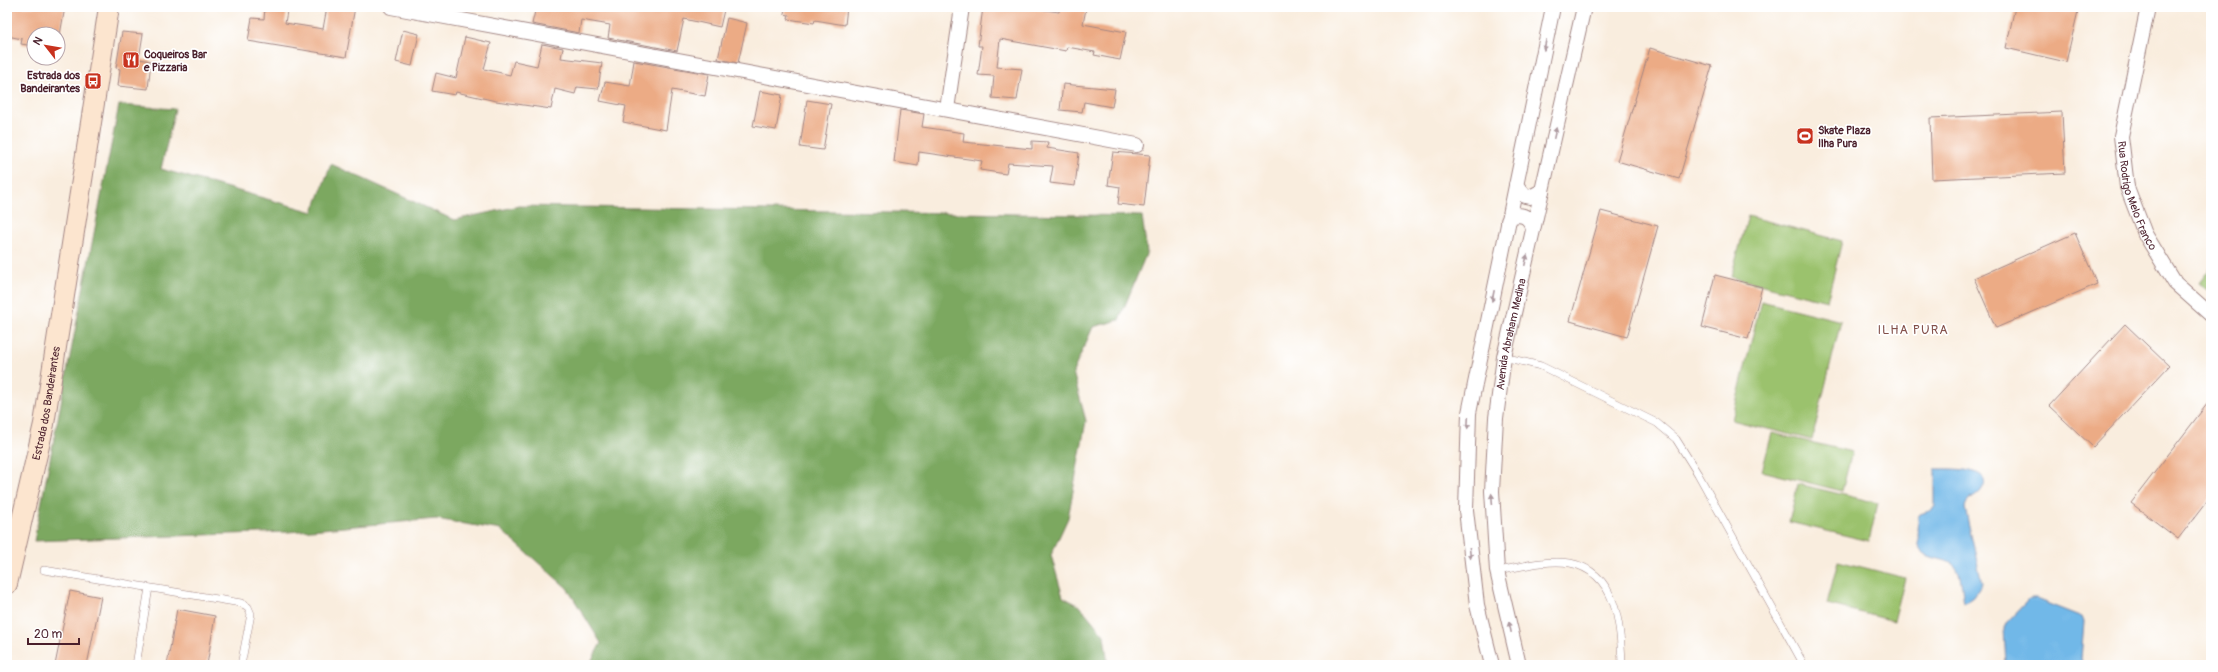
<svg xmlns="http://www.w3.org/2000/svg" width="2218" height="672" viewBox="0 0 2218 672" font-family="Pangolin,sans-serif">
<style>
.green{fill:#9bc26d;stroke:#72704c}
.forest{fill:#7ca860;stroke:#636446}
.water{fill:#71b8e8;stroke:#5e6c8a}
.building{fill:#ecab85}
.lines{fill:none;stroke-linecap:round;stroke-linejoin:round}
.lane-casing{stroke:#a28684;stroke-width:8}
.street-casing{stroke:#a28684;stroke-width:16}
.secondary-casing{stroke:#a28684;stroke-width:22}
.lane{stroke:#fff;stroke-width:7}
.street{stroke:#fff;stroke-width:14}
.secondary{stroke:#fce5cf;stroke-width:20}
.oneway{fill:#ae9aa0}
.labels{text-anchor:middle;stroke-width:3.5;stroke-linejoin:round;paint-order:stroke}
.poi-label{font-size:11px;font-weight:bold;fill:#4a1f2b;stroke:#fff;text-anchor:start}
.street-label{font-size:11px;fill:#4a1f2b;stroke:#fff}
.quarter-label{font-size:13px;letter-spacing:1px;fill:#83504a;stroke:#fff}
</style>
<rect width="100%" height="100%" fill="#fff"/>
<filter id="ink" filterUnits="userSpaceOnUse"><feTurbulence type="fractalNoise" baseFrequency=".025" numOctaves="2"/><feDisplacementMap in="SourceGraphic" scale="8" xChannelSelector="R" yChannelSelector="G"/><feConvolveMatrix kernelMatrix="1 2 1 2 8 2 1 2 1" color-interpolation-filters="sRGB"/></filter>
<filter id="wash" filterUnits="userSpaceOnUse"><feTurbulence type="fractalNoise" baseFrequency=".012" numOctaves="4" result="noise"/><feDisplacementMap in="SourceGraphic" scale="16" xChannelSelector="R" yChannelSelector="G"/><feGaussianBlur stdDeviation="0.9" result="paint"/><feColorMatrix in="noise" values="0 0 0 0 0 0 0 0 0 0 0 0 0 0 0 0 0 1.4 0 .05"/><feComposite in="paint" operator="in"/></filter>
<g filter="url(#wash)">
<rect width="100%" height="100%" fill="#f9edde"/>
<!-- green -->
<g class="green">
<path d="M 1748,216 L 1842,241 L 1827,301 L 1731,277 Z"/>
<path d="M 2211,267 L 2211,292 L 2199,283 Z"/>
<path d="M 1761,301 L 1841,321 L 1812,440 L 1732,420 Z"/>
<path d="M 1772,433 L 1852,452 L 1842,491 L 1762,471 Z"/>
<path d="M 1798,484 L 1878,503 L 1869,541 L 1789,522 Z"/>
<path d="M 1838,561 L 1905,578 L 1894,621 L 1827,604 Z"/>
</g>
<!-- forest -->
<path class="forest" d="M 119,105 L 175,109 L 161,169 L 313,212 L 331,164 L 454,220 L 519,206 L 1142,216 L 1147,252 L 1119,320 L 1093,327 L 1073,372 L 1086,421 L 1068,518 L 1051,555 L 1063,597 L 1080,606 L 1104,635 L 1108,665 L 589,665 L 601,643 L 567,588 L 501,530 L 436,519 L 288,532 L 34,541 Z"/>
<!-- water -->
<g class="water">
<path d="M 1935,469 C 1946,469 2000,466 1980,492 C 1975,498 1966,499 1965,508 L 1982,584 L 1974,596 L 1964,603 C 1962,593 1962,578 1957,569 C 1949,555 1924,563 1919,545 C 1917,537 1919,526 1918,517 L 1920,514 L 1932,510 L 1935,506 Z"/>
<path d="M 2029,599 L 2036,599 L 2082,617 L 2084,622 L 2081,659 L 2084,665 L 2006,665 L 2004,628 L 2007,622 Z"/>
</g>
<g id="blocks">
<!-- building -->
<g class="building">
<path d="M 7,7 L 65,7 L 58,46 L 58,34 L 34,34 L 34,46 L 21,44 L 22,39 L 7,36 Z"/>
<path d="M 327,7 L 355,7 L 346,57 L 248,41 L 252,18 L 264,19 L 265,8 L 287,11 L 285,23 L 323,29 Z"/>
<path d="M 536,7 L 708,7 L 724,10 L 720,27 L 684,19 L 677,51 L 608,38 L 610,25 L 581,20 L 579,33 L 532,24 Z"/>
<path d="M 785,7 L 847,7 L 845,25 L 815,20 L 814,23 L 788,19 L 789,15 L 784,14 Z"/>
<path d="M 983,7 L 1024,7 L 1059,12 L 1060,7 L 1086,9 L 1083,24 L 1126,32 L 1120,60 L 1094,55 L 1095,52 L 1067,47 L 1066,51 L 1000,39 L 997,67 L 1022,69 L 1017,100 L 992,98 L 994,76 L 978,75 L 982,46 L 978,46 Z"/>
<path d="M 2015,7 L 2079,7 L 2066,62 L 2006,48 Z"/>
<path d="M 727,18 L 747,23 L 738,63 L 718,59 Z"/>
<path d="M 403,30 L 419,34 L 412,66 L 396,62 Z"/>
<path d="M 122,32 L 143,34 L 139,59 L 151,61 L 148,89 L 118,86 L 120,69 L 116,68 Z"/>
<path d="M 465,37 L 491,43 L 484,69 L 510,75 L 514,61 L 537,66 L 542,44 L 563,48 L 561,58 L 602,63 L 598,89 L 577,87 L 575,94 L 555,89 L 551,109 L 496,101 L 456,92 L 455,95 L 432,91 L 436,73 L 456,78 Z"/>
<path d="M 1650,48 L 1712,66 L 1679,179 L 1617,161 Z"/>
<path d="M 634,61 L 709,74 L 705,96 L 672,90 L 666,130 L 623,122 L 626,106 L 600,101 L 605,82 L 630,86 Z"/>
<path d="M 1063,84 L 1115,89 L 1112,107 L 1084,102 L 1082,112 L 1060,110 Z"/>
<path d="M 760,91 L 782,95 L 776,130 L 753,126 Z"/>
<path d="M 807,100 L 831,104 L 823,150 L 800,147 Z"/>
<path d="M 900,110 L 924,114 L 922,127 L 964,133 L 963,142 L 1032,149 L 1032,141 L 1048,142 L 1047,148 L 1079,153 L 1075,186 L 1050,183 L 1053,166 L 1008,163 L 1006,174 L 980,170 L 982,161 L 919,152 L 918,166 L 894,162 Z"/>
<path d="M 2062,112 L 2065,173 L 1932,179 L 1930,118 Z"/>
<path d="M 1113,152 L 1150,155 L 1144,207 L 1118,204 L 1120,187 L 1108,185 Z"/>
<path d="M 1601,211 L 1658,226 L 1627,337 L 1570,321 Z"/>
<path d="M 2075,233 L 2097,284 L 1996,328 L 1974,278 Z"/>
<path d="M 1715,275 L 1762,287 L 1748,339 L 1702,327 Z"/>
<path d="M 2125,324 L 2169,366 L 2093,447 L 2049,406 Z"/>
<path d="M 2211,399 L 2211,496 L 2178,539 L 2131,503 Z"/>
<path d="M 70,591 L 101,597 L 87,665 L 55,665 Z"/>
<path d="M 177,609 L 215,616 L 207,665 L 167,665 Z"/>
</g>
</g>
</g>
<g filter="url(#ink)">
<use href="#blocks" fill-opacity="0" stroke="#a28684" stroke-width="1"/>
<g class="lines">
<!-- lane casing -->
<g class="lane-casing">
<g id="lane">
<path d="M 1504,357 L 1541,366 L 1657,423 L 1676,439 L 1698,474 L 1804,665"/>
<path d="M 44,570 L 241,603 L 248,607 L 251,614 L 241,665"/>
<path d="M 1497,571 C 1519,567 1548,559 1570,563 C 1617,572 1621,626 1622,665"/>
<path d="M 136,665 L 149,588"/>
</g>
</g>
<!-- street casing -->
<g class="street-casing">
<g id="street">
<path d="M 391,7 L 1137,145"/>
<path id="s1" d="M 2148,7 L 2121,136 L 2127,187 L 2145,234 L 2175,283 L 2211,315"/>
<path d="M 947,109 L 962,7"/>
<path d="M 1516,185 L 1525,196 L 1530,197 L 1542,191"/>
<path d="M 1508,221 L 1513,216 C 1525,213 1530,219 1533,229"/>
<path d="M 1492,665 L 1477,605 L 1466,510 L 1469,413 L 1553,7"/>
<path id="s2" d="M 1519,665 L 1497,571 L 1492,491 L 1496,418 L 1504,357 L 1584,7"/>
</g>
</g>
<!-- secondary casing -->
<g class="secondary-casing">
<g id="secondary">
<path id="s3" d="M 7,584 L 44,424 L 109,7"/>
</g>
</g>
<!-- lane -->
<use href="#lane" class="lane"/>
<!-- street -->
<use href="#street" class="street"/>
<!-- secondary -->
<use href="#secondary" class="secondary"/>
</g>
<!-- one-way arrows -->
<defs><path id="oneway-solid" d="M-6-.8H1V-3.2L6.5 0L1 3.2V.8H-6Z"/></defs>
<g class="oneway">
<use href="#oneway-solid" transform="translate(1545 45) rotate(102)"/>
<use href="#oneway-solid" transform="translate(1555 133) rotate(-77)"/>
<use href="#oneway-solid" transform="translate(1526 260) rotate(-77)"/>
<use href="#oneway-solid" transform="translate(1493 296) rotate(102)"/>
<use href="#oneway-solid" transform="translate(1468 423) rotate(93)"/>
<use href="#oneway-solid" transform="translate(1492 499) rotate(-94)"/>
<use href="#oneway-solid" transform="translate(1470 553) rotate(84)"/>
<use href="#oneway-solid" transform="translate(1510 627) rotate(-102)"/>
</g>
</g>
<!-- icons -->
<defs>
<g id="restaurant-square" transform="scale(0.9)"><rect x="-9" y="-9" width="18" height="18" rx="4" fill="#c8321e" stroke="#fff"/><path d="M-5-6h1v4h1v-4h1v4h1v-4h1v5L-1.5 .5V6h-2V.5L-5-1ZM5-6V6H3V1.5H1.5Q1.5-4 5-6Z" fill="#fff"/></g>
<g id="bus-square" transform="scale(0.9)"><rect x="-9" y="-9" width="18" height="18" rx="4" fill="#c8321e" stroke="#fff"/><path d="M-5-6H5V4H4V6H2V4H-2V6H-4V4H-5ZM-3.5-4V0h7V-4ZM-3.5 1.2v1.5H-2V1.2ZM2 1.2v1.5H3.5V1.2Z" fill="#fff"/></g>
<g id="stadium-square" transform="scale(0.9)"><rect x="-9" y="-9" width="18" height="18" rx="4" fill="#c8321e" stroke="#fff"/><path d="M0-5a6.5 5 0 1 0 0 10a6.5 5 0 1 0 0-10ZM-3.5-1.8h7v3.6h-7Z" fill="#fff"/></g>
</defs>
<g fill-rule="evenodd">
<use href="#restaurant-square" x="131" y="60"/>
<use href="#bus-square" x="93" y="81"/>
<use href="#stadium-square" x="1805" y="136"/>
</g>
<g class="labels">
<!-- poi labels -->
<g class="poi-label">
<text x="144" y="58">Coqueiros Bar<tspan x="144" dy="13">e Pizzaria</tspan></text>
<text x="80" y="79" text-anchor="end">Estrada dos<tspan x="80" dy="13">Bandeirantes</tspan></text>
<text x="1818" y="134">Skate Plaza<tspan x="1818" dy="13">Ilha Pura</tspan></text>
</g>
<!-- street labels -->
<g class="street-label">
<text dy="4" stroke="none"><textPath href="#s1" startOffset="194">Rua Rodrigo Melo Franco</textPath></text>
<text dy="4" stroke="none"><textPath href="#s2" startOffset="335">Avenida Abraham Medina</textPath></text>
<text dy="4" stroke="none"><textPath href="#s3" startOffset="185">Estrada dos Bandeirantes</textPath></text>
</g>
<!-- quarter labels -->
<g class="quarter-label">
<text x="1913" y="334">ILHA PURA</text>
</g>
</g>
<!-- margin -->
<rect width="2218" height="672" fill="none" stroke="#fff" stroke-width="24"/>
<!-- north arrow -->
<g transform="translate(46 46) rotate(301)"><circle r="19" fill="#ffffff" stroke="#b7a5aa"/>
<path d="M0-3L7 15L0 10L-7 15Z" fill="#c8321e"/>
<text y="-6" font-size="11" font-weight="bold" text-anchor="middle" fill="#4a1f2b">N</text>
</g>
<!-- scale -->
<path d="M28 638v6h51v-6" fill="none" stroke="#4a1f2b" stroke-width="2"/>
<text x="34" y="638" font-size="12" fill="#4a1f2b" stroke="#ffffff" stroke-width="3" paint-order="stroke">20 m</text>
</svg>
